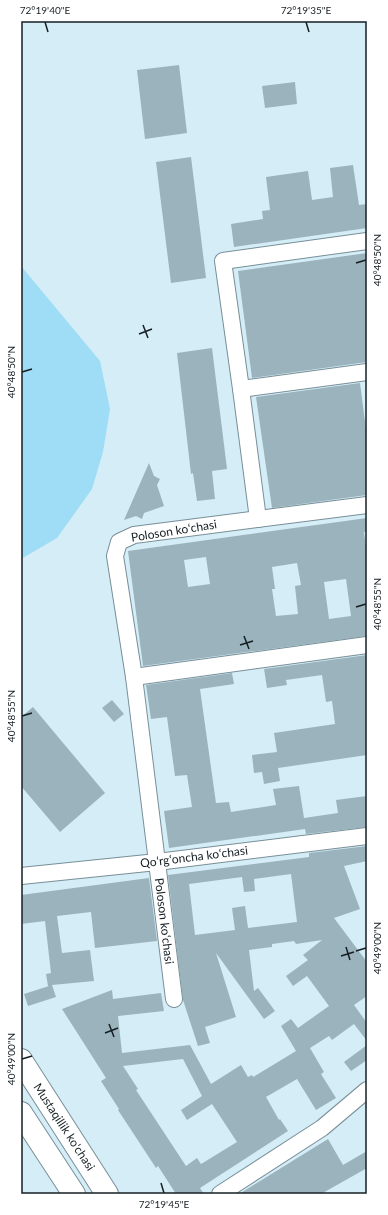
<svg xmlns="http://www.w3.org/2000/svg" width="388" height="1215" viewBox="0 0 388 1215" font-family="Lato,sans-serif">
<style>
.green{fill:#9eddf5}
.building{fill:#9bb3bd;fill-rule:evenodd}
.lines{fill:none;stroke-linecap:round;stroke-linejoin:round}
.minor-casing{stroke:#788f98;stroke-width:18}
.primary-casing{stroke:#788f98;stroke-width:24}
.minor{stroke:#fff;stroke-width:16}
.primary{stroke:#fff;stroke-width:22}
.ticks{fill:none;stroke:#161f23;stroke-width:1.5}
.labels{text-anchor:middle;stroke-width:3.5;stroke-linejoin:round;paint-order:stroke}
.street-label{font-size:12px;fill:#161f23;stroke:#fff}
.neatline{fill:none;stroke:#161f23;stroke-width:1.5}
.ticks-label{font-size:10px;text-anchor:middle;fill:#161f23}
</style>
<rect width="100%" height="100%" fill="#d4edf7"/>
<!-- green -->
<path class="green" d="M 21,266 L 100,361 L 110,409 L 103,452 L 92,489 L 57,538 L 21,559 Z"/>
<!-- building -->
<g class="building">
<path d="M 179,65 L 187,133 L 145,139 L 137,70 Z"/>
<path d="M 295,82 L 297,104 L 265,108 L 262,86 Z"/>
<path d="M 191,157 L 206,278 L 171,283 L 156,162 Z"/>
<path d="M 353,165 L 359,205 L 367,204 L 367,228 L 234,247 L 231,224 L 263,219 L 262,211 L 270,210 L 266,177 L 308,171 L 312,200 L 333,197 L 330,168 Z"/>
<path d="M 367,253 L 367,362 L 252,378 L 238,271 Z"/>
<path d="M 212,348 L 227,469 L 212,471 L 215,499 L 197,501 L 193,473 L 191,474 L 177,353 Z"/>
<path d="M 360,383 L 367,437 L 367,495 L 272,508 L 256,397 Z"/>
<path d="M 149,463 L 154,476 L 160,479 L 157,485 L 164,506 L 144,513 L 142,519 L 136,516 L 124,520 Z"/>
<path d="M 367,518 L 367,532 L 364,532 L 367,555 L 367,636 L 143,666 L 128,551 ZM 206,557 L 210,584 L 188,587 L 184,560 ZM 297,563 L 301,585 L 295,586 L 298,614 L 276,616 L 272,589 L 275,589 L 272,567 ZM 346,579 L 351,616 L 329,619 L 324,582 Z"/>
<path d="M 367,655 L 367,755 L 278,768 L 280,781 L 264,784 L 262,772 L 254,773 L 252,755 L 277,752 L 274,733 L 335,724 L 332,701 L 326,702 L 322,675 L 286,680 L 287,685 L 267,688 L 264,669 Z"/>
<path d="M 232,673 L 234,684 L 200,689 L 216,803 L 229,802 L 231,812 L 276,805 L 273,789 L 299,786 L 304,818 L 338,813 L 336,800 L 367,796 L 367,827 L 306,834 L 305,829 L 169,848 L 164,811 L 192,807 L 187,775 L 175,776 L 167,717 L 151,719 L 146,685 Z"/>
<path d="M 112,700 L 124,714 L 114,722 L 102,708 Z"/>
<path d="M 33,707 L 105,793 L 60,832 L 21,786 L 21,717 Z"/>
<path d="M 367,846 L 367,861 L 344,866 L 360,909 L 334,918 L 367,962 L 367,996 L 354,1005 L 367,1023 L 367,1041 L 354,1024 L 332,1040 L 329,1036 L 310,1048 L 324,1072 L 321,1074 L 336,1098 L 316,1110 L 297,1079 L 266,1097 L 279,1120 L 280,1119 L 288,1131 L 200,1188 L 204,1194 L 176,1194 L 158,1166 L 156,1168 L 118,1110 L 119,1109 L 101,1081 L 106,1078 L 62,1009 L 112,990 L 113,999 L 161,993 L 164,1011 L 118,1016 L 122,1053 L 190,1045 L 211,1084 L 241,1065 L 248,1077 L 252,1075 L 253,1077 L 296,1051 L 281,1026 L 291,1019 L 298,1028 L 329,1006 L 307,976 L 293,986 L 286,976 L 308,960 L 303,955 L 322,940 L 296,944 L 294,941 L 272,944 L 272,947 L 249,950 L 254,991 L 258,988 L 275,1011 L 264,1019 L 216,953 L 236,1017 L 205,1027 L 210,1043 L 198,1046 L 183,1000 L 168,875 L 309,857 L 309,853 ZM 291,874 L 297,922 L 248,928 L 245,906 L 232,908 L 235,930 L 195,935 L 189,884 L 242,877 L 244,892 L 255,891 L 254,879 ZM 183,1059 L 202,1096 L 181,1110 L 187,1120 L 212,1104 L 237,1142 L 201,1164 L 197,1158 L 186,1166 L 136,1090 L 138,1089 L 123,1066 Z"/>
<path d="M 149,878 L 157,941 L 95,948 L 91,912 L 57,916 L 62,953 L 90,950 L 94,981 L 52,985 L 56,997 L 28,1006 L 24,994 L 49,986 L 48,986 L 46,974 L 51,973 L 45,921 L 21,924 L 21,895 Z"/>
<path d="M 367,1045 L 367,1060 L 351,1071 L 344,1062 Z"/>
<path d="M 328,1139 L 343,1165 L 367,1151 L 367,1168 L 321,1194 L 239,1194 Z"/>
</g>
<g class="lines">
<!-- minor casing -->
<g class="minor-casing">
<g id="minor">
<path d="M 241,389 L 367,372"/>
<path d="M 258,519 L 241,389 L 223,261 L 367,241"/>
<path d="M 134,677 L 367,645"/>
<path d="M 21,876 L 157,862 L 367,836"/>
<path d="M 174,999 L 134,677 L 115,556 L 119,542 L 134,535 L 367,505"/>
<path d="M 220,1194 L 322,1128 L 367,1090"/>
</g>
</g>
<!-- primary casing -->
<g class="primary-casing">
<g id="primary">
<path d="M 21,1060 L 107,1194"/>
<path d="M 21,1113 L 74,1194"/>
</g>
</g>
<!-- minor -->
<use href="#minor" class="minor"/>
<!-- primary -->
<use href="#primary" class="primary"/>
</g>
<!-- ticks -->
<path class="ticks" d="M 45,22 L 48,32M 306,22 L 309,32M 356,263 L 366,260M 143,325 L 148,338M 139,334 L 152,329M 22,372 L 32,369M 356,607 L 366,604M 244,636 L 249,649M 240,645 L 253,641M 22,716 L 32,713M 346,947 L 350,960M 356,951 L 366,948M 341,956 L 354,952M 109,1024 L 114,1037M 105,1033 L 118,1028M 22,1059 L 32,1056M 161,1183 L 164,1193"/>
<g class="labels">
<!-- street labels -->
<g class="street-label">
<text transform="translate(174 531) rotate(-9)" y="4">Poloson koʻchasi</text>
<text transform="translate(194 857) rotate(-7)" y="4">Qoʻrgʻoncha koʻchasi</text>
<text transform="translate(164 921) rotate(83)" y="4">Poloson koʻchasi</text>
<text transform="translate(64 1127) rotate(57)" y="4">Mustaqillik ko'chasi</text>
</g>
</g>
<!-- border -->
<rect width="388" height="1215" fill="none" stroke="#ffffff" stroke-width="44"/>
<rect x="22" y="22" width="344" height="1171" class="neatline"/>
<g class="ticks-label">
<text x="45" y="14">72°19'40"E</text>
<text x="306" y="14">72°19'35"E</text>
<text transform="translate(377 260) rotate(-90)" y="4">40°48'50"N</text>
<text transform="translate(11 372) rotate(-90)" y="4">40°48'50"N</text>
<text transform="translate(377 604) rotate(-90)" y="4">40°48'55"N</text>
<text transform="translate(11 716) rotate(-90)" y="4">40°48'55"N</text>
<text transform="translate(377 948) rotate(-90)" y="4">40°49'00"N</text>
<text transform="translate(11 1059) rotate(-90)" y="4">40°49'00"N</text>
<text x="164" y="1208">72°19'45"E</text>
</g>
</svg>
